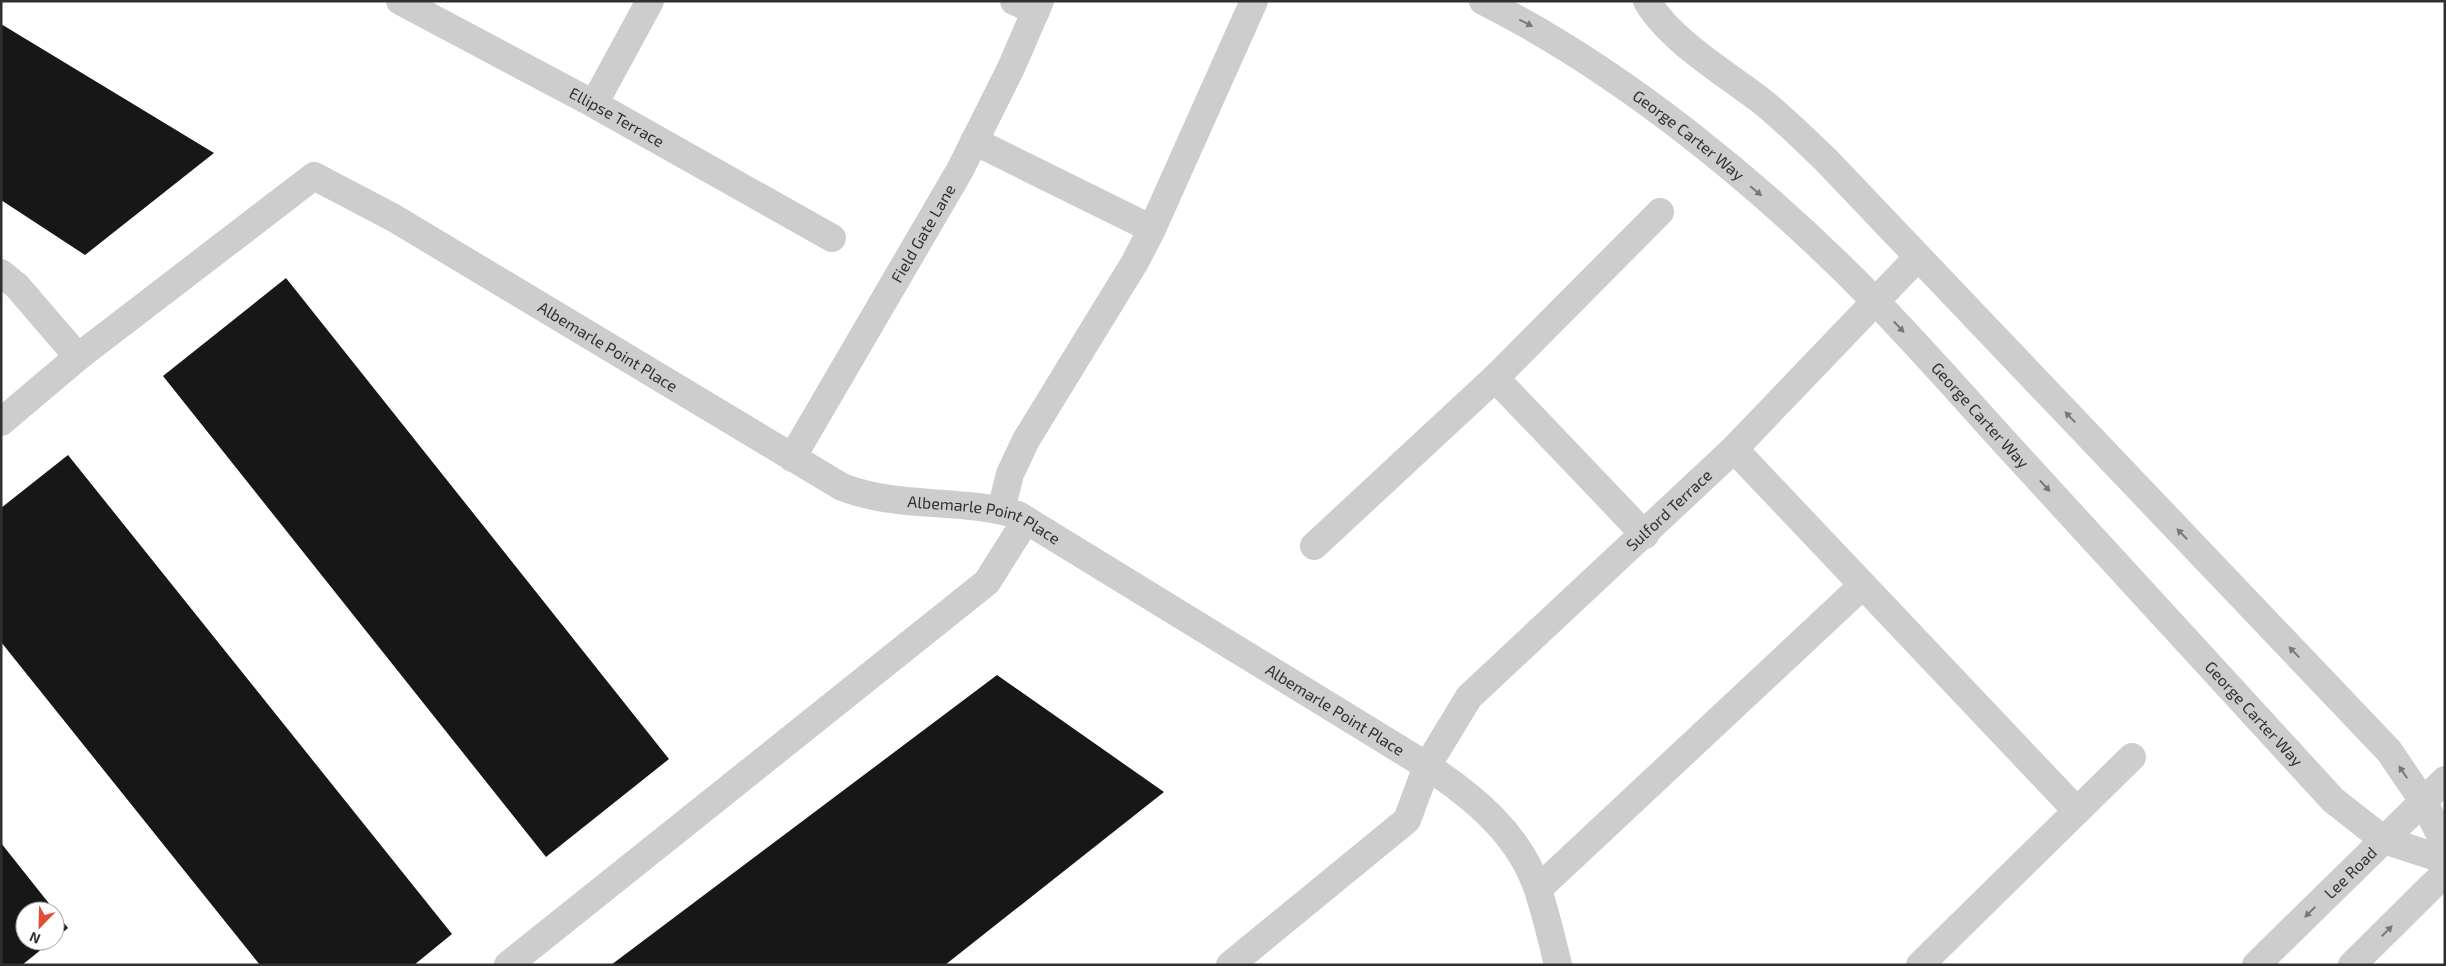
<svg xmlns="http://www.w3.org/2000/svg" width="2446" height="966" viewBox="0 0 2446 966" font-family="'Exo 2',sans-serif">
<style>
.building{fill:#171717}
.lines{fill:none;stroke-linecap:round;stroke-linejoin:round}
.minor{stroke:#cdcdcd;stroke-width:28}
.oneway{fill:#777}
.labels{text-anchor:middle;stroke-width:5;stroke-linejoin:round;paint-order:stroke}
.street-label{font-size:16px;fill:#303030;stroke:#fff}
</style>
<rect width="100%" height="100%" fill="#fff"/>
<!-- building -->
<g class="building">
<path d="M 1,24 L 214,153 L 85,255 L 1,200 Z"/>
<path d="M 286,278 L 669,759 L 546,857 L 163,376 Z"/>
<path d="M 68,455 L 452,934 L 414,965 L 260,965 L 1,642 L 1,508 Z"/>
<path d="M 997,675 L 1164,792 L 945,965 L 611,965 Z"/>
<path d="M 1,843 L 55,911 L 25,911 L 25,941 L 52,941 L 22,965 L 1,965 Z"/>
<path d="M 55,912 L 68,928 L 55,939 Z"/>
</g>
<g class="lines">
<!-- minor -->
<g class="minor">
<path id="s1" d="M 400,1 L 594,104 L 832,238"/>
<path d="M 1014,1 L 1036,11"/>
<path id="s2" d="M 1483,1 C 1624,72 1765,188 1875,301 C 1926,353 1973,408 2022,461 C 2126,574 2230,687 2333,800 L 2384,840 L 2445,860"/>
<path d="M 1647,1 C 1670,41 1727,74 1764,103 C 1786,121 1806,141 1826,160 L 2389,751 L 2423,801 L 2445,844"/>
<path d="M 594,104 L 650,1"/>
<path d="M 974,141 L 1152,229"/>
<path d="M 1,273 L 17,286 L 78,357"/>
<path d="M 1495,378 L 1645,535"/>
<path id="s3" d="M 1,422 L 78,357 L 314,176 L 394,218 L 842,487 C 899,509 961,498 1018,515 L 1427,766 C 1474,797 1520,835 1538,890 C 1546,914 1552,940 1558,965"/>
<path d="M 1734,449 L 2077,811"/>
<path id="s4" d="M 792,458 L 960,170 L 1011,68 L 1040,1"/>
<path d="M 1001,510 L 1010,474 L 1026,440 L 1135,262 L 1152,229 L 1254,1"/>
<path d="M 1314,546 L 1495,378 L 1660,212"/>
<path d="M 1538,889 L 1863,585"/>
<path d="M 508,965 L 987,582 L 1026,520"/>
<path id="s5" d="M 1230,965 L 1407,820 L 1427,766 L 1469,697 L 1734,449 L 1918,257"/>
<path d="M 1920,965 L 2132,757"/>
<path id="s6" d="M 2256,965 L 2445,780"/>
<path d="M 2352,965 L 2445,873"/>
</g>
</g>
<!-- one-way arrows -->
<defs><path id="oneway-solid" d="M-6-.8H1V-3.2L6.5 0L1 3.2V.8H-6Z" transform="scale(1.25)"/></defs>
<g class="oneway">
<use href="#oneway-solid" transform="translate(1526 23) rotate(27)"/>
<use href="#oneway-solid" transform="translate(1756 191) rotate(40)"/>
<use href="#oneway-solid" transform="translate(1899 327) rotate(47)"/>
<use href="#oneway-solid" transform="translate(2070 417) rotate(-134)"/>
<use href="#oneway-solid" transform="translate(2045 486) rotate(47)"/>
<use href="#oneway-solid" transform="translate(2182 534) rotate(-134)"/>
<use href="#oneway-solid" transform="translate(2294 652) rotate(-134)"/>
<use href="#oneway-solid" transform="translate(2403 772) rotate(-124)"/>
<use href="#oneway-solid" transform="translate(2310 912) rotate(136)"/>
<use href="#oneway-solid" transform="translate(2387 931) rotate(-45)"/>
</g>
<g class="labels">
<!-- street labels -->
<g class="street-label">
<text dy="6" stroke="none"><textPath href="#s1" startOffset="246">Ellipse Terrace</textPath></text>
<text dy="6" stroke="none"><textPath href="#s2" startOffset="246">George Carter Way</textPath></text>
<text dy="6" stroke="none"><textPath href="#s4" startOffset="260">Field Gate Lane</textPath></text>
<text dy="6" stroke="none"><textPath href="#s3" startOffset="738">Albemarle Point Place</textPath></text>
<text dy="6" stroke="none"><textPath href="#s2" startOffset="651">George Carter Way</textPath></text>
<text dy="6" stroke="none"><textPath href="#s5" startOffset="641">Sulford Terrace</textPath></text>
<text dy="6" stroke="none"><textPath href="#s3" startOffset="1158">Albemarle Point Place</textPath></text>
<text dy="6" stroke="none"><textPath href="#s3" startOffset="1562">Albemarle Point Place</textPath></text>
<text dy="6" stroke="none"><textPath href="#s2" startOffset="1056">George Carter Way</textPath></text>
<text dy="6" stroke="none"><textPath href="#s6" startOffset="132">Lee Road</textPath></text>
</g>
</g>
<!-- border -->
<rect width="2446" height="966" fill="none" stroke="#303030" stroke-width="5"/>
<!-- north arrow -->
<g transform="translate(40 926) rotate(203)"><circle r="24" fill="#ffffff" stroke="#acacac"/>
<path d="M0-4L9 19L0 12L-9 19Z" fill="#e24c38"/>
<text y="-8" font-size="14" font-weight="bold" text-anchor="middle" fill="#303030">N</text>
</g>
</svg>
